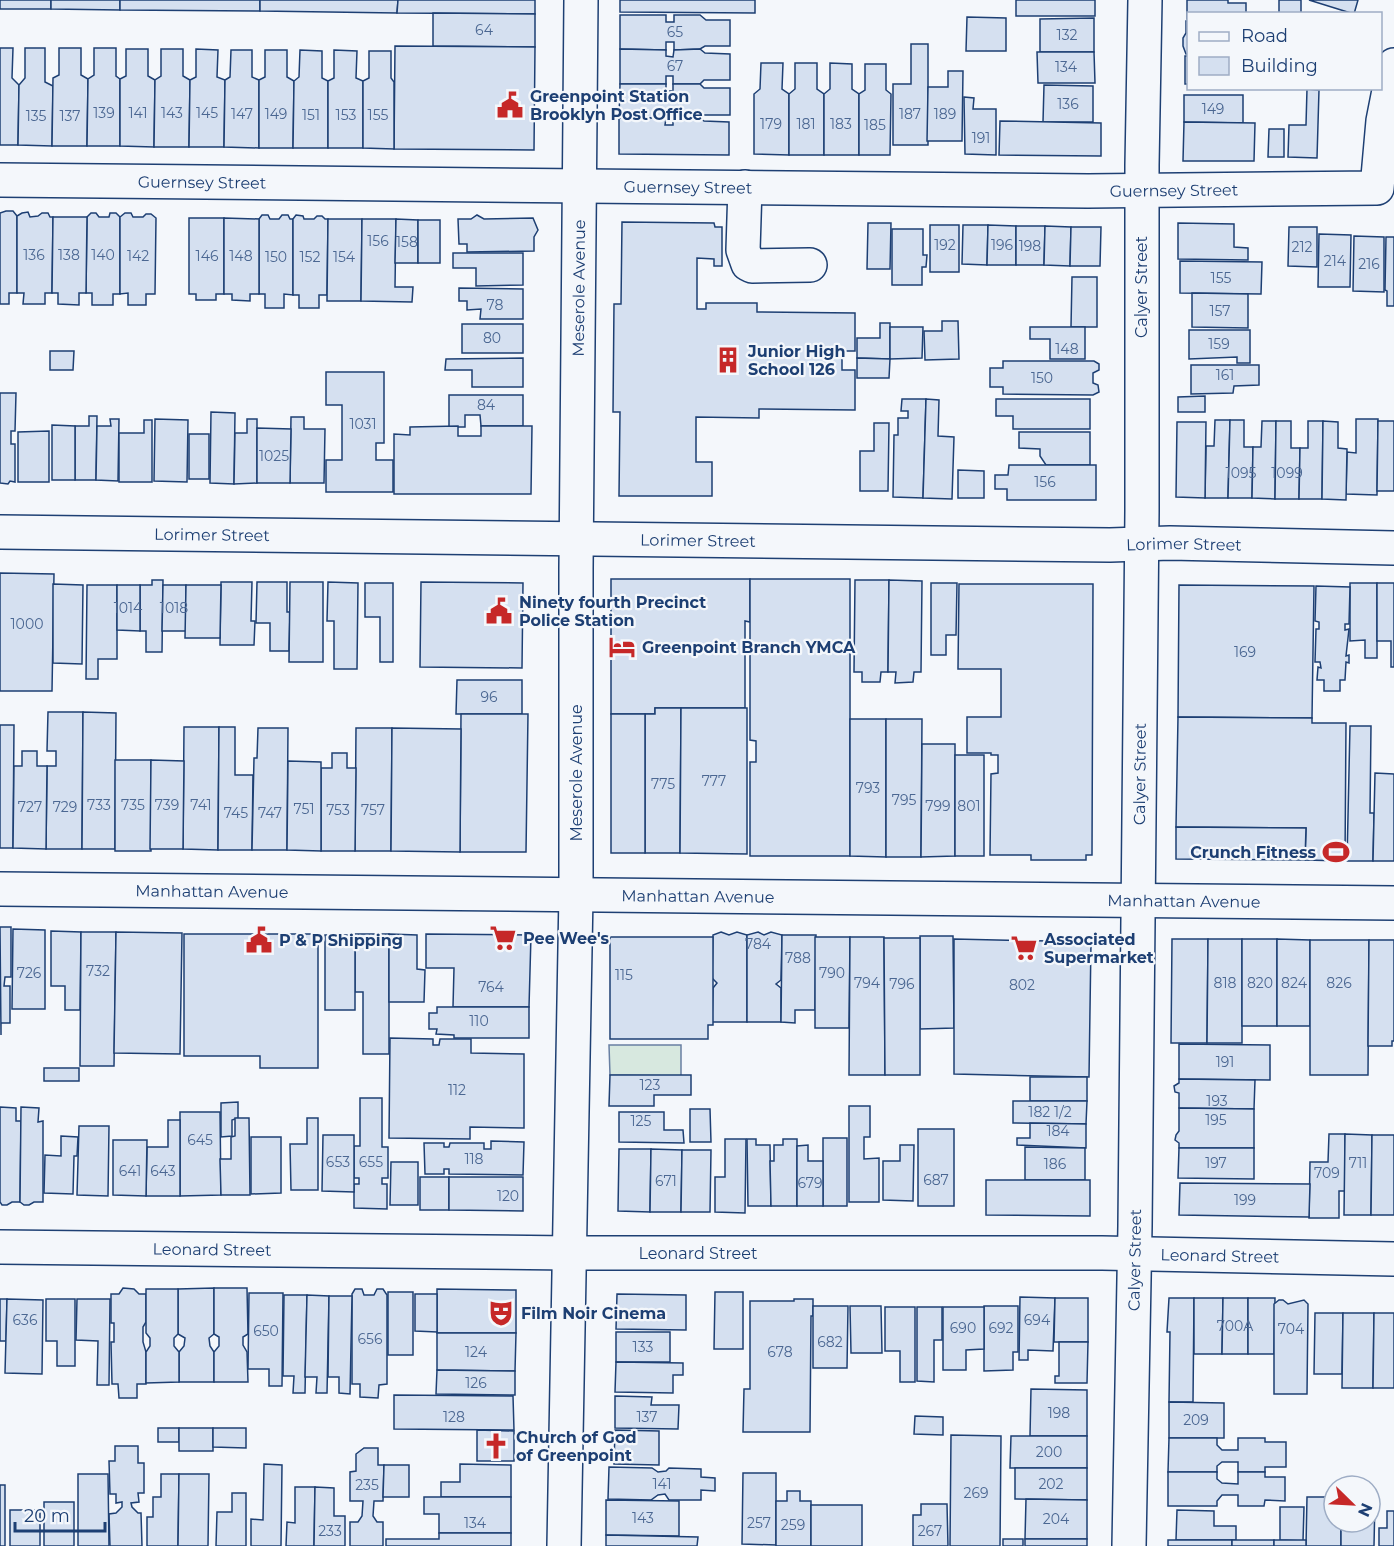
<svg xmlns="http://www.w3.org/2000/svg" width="1394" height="1546" viewBox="0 0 1394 1546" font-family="Montserrat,sans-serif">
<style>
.green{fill:#d7e8df;stroke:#687fa3;stroke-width:1.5}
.building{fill:#d5e0f0;stroke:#1d3f73;stroke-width:1.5}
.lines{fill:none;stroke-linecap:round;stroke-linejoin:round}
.minor-casing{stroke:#1d3f73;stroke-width:36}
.minor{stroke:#f4f7fb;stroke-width:33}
.labels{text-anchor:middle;stroke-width:4.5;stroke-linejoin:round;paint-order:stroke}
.number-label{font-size:14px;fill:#4b6792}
.poi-label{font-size:16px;font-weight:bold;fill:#1d3f73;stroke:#f4f7fb;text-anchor:start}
.street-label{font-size:16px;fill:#1d3f73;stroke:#f4f7fb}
</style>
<rect width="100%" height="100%" fill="#f4f7fb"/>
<!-- green -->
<path class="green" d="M 609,1045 L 681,1045 L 681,1076 L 610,1075 Z"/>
<!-- building -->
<g class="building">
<rect x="0" y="0" width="51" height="9"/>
<path d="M 51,0 L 120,0 L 120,10 L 51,9 Z"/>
<path d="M 120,0 L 260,0 L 260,11 L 120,10 Z"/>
<path d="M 260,0 L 398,0 L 397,13 L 260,11 Z"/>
<path d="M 398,0 L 535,0 L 535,14 L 397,13 Z"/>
<path d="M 620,0 L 755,0 L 755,13 L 620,12 Z"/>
<rect x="1016" y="0" width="79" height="16"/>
<path d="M 1187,0 L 1228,0 L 1228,3 L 1246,3 L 1246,14 L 1188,14 L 1188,19 L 1187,19 Z"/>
<rect x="1279" y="0" width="22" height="14"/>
<path d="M 1309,0 L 1358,0 L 1354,14 Z"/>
<path d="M 433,13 L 535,14 L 535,47 L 433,46 Z"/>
<path d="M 620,15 L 666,15 L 666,22 L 674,22 L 674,15 L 700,15 L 706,20 L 730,20 L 730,46 L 705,46 L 700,49 L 674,50 L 674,42 L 666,42 L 666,50 L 620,49 Z"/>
<path d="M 967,17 L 1006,18 L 1006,51 L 966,51 Z"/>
<path d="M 1094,18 L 1094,52 L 1040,52 L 1040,19 Z"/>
<path d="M 1186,21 L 1188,21 L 1188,54 L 1186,54 L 1183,46 L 1183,38 L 1186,33 Z"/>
<path d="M 911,44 L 928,44 L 928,145 L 893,145 L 893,84 L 911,84 Z"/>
<path d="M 395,46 L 535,47 L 534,150 L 394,149 Z"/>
<path d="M 0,48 L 13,48 L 12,78 L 19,85 L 18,145 L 0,145 Z"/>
<path d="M 25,48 L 45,48 L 45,82 L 53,86 L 52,146 L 18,145 L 19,85 L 25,78 Z"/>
<path d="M 59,48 L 81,48 L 81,75 L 88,79 L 87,146 L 52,146 L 53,78 L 59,75 Z"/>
<path d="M 94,48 L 116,48 L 116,76 L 120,79 L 120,146 L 87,146 L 88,79 L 94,75 Z"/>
<path d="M 126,49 L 148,49 L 148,76 L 155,80 L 154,147 L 120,146 L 120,79 L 126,76 Z"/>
<path d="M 161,49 L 183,49 L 183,76 L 190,80 L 189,147 L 154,147 L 155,80 L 161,76 Z"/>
<path d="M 196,49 L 218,50 L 217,77 L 225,80 L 224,147 L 189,147 L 190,80 L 196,77 Z"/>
<path d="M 620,49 L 666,50 L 666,56 L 673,57 L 674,50 L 700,49 L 705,53 L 730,54 L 730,80 L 704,80 L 700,84 L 673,84 L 673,76 L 666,76 L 666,84 L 620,84 Z"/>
<path d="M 231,50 L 252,50 L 252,77 L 259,80 L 259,148 L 224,147 L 225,80 L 230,77 Z"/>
<path d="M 265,50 L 287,50 L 287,77 L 294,81 L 293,148 L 259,148 L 259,80 L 265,77 Z"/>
<path d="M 300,50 L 322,51 L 322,78 L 328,81 L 328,148 L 293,148 L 294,81 L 299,77 Z"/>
<path d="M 334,50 L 357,51 L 356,78 L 363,81 L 363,148 L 328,148 L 328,81 L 334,78 Z"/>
<path d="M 369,51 L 391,51 L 391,78 L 394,82 L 394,149 L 363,148 L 363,81 L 369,78 Z"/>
<path d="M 1037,52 L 1094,52 L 1095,83 L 1038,83 Z"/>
<rect x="1185" y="56" width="3" height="28"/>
<path d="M 761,63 L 783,63 L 782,89 L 789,94 L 789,155 L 754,154 L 754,94 L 760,89 Z"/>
<path d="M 795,63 L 817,63 L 817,89 L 824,94 L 824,155 L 789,155 L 789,94 L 795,89 Z"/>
<path d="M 830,63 L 852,64 L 852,89 L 859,94 L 859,155 L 824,155 L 824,94 L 830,89 Z"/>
<path d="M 865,64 L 886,64 L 886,90 L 891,94 L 890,155 L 859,155 L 859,94 L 865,90 Z"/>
<path d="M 948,71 L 963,71 L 962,141 L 927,141 L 928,87 L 948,87 Z"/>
<path d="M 620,84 L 666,84 L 666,91 L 673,91 L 673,84 L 700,84 L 704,88 L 730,88 L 730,115 L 704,115 L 700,118 L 673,118 L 673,110 L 666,110 L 666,118 L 619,118 Z"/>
<path d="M 1044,85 L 1093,86 L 1093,122 L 1043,122 Z"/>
<path d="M 1307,89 L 1319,90 L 1317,158 L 1288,157 L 1289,125 L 1306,125 Z"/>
<path d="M 1184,95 L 1243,95 L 1243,123 L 1184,122 Z"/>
<path d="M 964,97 L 974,98 L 973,109 L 996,109 L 996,155 L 965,154 Z"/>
<path d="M 619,118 L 666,118 L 665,125 L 673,125 L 673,118 L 700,118 L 704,121 L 729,122 L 729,155 L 619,154 Z"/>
<path d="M 1000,121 L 1101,123 L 1101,156 L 999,155 Z"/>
<path d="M 1184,122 L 1255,123 L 1254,161 L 1183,161 Z"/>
<path d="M 1269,129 L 1284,129 L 1284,157 L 1268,157 Z"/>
<path d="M 6,211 L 13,211 L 17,216 L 17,293 L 9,293 L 9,304 L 0,304 L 0,213 Z"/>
<path d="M 28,212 L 30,217 L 38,216 L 42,213 L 48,213 L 50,217 L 53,217 L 52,293 L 45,293 L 45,304 L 23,304 L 24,293 L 17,293 L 17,216 L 22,213 Z"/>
<path d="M 91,213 L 96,213 L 99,217 L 109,217 L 110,213 L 116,213 L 120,217 L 120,294 L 113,294 L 113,305 L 92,305 L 92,293 L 86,293 L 87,217 Z"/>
<path d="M 125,213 L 131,213 L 133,217 L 143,217 L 146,214 L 151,214 L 156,218 L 155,294 L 146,294 L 146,305 L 128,305 L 128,293 L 120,294 L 120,217 Z"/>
<path d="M 262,215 L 268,215 L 270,219 L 279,219 L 282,215 L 288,215 L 290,219 L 293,219 L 293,295 L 284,294 L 284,308 L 265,308 L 265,294 L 259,294 L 259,219 Z"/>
<path d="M 296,215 L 303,216 L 304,219 L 314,219 L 317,216 L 322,216 L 325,219 L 328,219 L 327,295 L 319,295 L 319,308 L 299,308 L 299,295 L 293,295 L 293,219 Z"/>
<path d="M 477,215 L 484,219 L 533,218 L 538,230 L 534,237 L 534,251 L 467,252 L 467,244 L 459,244 L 458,219 L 471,219 Z"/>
<path d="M 53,217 L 87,217 L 86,293 L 79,293 L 79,305 L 58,304 L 58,293 L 52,293 Z"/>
<path d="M 189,218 L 224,218 L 224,294 L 216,294 L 216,300 L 196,300 L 196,294 L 189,294 Z"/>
<path d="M 224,218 L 259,219 L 259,294 L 250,294 L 250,301 L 232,300 L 232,294 L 224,294 Z"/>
<path d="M 328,219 L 362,219 L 361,301 L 327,301 Z"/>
<path d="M 362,219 L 396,219 L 395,287 L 413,287 L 412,302 L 361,301 Z"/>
<path d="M 396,219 L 418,220 L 418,263 L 395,263 Z"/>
<rect x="418" y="220" width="22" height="43"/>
<path d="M 622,222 L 714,223 L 715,227 L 722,227 L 722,266 L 714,266 L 714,259 L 697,258 L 697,309 L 706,309 L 706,303 L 757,303 L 757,312 L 855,313 L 855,351 L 842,351 L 842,370 L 855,370 L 855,410 L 759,409 L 759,418 L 696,417 L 696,462 L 712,462 L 712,496 L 619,496 L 620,412 L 613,412 L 614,304 L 621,304 Z"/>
<path d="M 868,223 L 891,223 L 890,269 L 867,269 Z"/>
<path d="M 1178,223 L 1234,224 L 1234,247 L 1248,248 L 1248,260 L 1178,259 Z"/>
<rect x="930" y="225" width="29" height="47"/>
<path d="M 963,225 L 988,225 L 987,265 L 962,264 Z"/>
<path d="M 988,225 L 1016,226 L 1016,265 L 987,265 Z"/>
<path d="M 1016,226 L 1045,226 L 1044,265 L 1016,265 Z"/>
<path d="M 1045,226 L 1071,227 L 1070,266 L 1044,265 Z"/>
<path d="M 1071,227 L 1101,227 L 1100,266 L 1070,266 Z"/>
<path d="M 1289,227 L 1317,227 L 1317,267 L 1288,266 Z"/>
<path d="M 892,229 L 923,229 L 923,255 L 927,255 L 926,267 L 922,267 L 922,285 L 892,285 Z"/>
<path d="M 1319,234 L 1351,235 L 1350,287 L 1318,287 Z"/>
<path d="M 1354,236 L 1384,237 L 1384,292 L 1353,291 Z"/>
<path d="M 1386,237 L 1394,237 L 1394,306 L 1387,306 L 1387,291 L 1385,290 Z"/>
<path d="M 453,253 L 523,253 L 523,285 L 476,286 L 476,268 L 453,268 Z"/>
<path d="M 1180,261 L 1262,262 L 1261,294 L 1180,293 Z"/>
<path d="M 1072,277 L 1097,277 L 1097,327 L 1071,327 Z"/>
<path d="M 459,288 L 523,289 L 523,319 L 480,319 L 481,309 L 467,310 L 467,301 L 459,301 Z"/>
<path d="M 1192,293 L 1248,294 L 1248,328 L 1192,327 Z"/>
<path d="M 942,321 L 958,321 L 959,359 L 925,360 L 924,331 L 942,331 Z"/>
<path d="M 880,323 L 890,323 L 890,359 L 857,358 L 857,338 L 880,338 Z"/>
<rect x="462" y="324" width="61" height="29"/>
<path d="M 890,327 L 923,327 L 922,358 L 890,359 Z"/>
<path d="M 1030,327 L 1085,327 L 1085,359 L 1050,359 L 1050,339 L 1030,339 Z"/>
<path d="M 1189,330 L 1250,330 L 1250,363 L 1237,363 L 1237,357 L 1189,359 Z"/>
<path d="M 50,351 L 74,351 L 73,370 L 50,370 Z"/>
<path d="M 523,358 L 523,387 L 472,387 L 472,370 L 445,370 L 446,359 Z"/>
<path d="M 857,358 L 890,359 L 889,378 L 857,378 Z"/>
<path d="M 1003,361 L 1094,361 L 1099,364 L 1099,370 L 1093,373 L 1093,383 L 1098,385 L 1099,392 L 1093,395 L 1003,394 L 1003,387 L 990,387 L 990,368 L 1003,368 Z"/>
<path d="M 1191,365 L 1259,365 L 1259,385 L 1234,386 L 1233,393 L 1191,394 Z"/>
<path d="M 326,372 L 384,372 L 384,443 L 376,443 L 376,460 L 393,460 L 393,492 L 326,492 L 326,460 L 342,460 L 342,405 L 326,405 Z"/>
<path d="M 0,393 L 16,393 L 15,431 L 11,431 L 11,444 L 15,444 L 15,482 L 10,481 L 8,484 L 0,483 Z"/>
<path d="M 449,395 L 523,395 L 523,426 L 481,426 L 480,415 L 465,415 L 465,427 L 449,427 Z"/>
<path d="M 1205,396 L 1205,412 L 1178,412 L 1178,397 Z"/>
<path d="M 902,399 L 926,399 L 923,498 L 893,497 L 894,435 L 898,435 L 898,418 L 908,418 L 908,411 L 901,411 Z"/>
<path d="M 926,399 L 939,400 L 938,436 L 954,437 L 952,499 L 923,498 Z"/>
<path d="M 996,399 L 1090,399 L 1090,429 L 1013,429 L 1013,416 L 996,416 Z"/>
<path d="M 211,412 L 235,413 L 234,484 L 210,483 Z"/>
<path d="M 89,416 L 97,416 L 96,480 L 75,480 L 75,426 L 89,426 Z"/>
<path d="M 291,417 L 304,417 L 304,429 L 325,429 L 324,483 L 290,483 Z"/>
<path d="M 110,419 L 119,419 L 118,481 L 96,480 L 97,426 L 111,426 Z"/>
<path d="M 155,419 L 188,420 L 187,482 L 154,481 Z"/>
<path d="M 247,419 L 257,419 L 257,483 L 234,484 L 235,433 L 247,433 Z"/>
<path d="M 1356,419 L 1378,419 L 1377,495 L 1346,494 L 1347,452 L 1356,453 Z"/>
<path d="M 144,420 L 152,420 L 152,482 L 119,482 L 119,433 L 144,433 Z"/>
<path d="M 1215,420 L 1230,420 L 1228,498 L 1205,498 L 1206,446 L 1214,446 Z"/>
<path d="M 1230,420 L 1244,420 L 1244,447 L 1253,447 L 1252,498 L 1228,498 Z"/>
<path d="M 1262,421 L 1276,421 L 1275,499 L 1252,498 L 1253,447 L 1261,447 Z"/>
<path d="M 1276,421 L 1291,421 L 1291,448 L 1300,448 L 1299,499 L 1275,499 Z"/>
<path d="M 1308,421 L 1323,421 L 1322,499 L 1299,499 L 1300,448 L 1308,448 Z"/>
<path d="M 1323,421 L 1338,422 L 1338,448 L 1347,449 L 1346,500 L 1322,499 Z"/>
<path d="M 1378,421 L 1394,421 L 1394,491 L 1377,491 Z"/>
<path d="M 1177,422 L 1206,422 L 1205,498 L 1176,497 Z"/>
<path d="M 874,423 L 889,423 L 888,491 L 860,491 L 860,451 L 874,451 Z"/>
<path d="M 52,425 L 75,426 L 75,480 L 52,480 Z"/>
<path d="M 458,426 L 458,436 L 481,436 L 481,426 L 532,426 L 531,494 L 394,494 L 394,434 L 410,435 L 410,427 Z"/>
<path d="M 257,428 L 291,429 L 290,483 L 257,483 Z"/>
<path d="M 49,431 L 49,482 L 18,482 L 18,432 Z"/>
<path d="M 1019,432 L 1090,432 L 1090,465 L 1046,465 L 1040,456 L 1040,449 L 1019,448 Z"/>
<rect x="189" y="434" width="20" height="45"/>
<path d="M 1009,465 L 1096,465 L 1096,500 L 1007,500 L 1007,489 L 995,489 L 995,475 L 1008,475 Z"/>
<path d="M 958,470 L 984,471 L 984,498 L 958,498 Z"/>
<path d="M 0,573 L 54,574 L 52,691 L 0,691 Z"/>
<path d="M 611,579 L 750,579 L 750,622 L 745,621 L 745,708 L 655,708 L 655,714 L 611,714 Z"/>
<path d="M 750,579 L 850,579 L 850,856 L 750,856 L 750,762 L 756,762 L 756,741 L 750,740 Z"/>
<path d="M 152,580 L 163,580 L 162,652 L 146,652 L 146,631 L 140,631 L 140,585 L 152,585 Z"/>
<path d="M 855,580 L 889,580 L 888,672 L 881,672 L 880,682 L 862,682 L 862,672 L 854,672 Z"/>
<path d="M 889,580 L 922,581 L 921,672 L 914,672 L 913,682 L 895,683 L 896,672 L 888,672 Z"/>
<path d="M 221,582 L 252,582 L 251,621 L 255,621 L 254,645 L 220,645 Z"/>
<path d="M 257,582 L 287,582 L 287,612 L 290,612 L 289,651 L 270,651 L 270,623 L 256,623 Z"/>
<path d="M 290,582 L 323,582 L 323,662 L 289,662 Z"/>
<path d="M 328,582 L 358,583 L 357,669 L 334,669 L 334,621 L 327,621 Z"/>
<path d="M 421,582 L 523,583 L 522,668 L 420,667 Z"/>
<path d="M 365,583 L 393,583 L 393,662 L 380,662 L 380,617 L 365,617 Z"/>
<path d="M 931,583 L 957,583 L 956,635 L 946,635 L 946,655 L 931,655 Z"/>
<path d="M 1350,583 L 1377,583 L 1377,658 L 1365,658 L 1365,640 L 1350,641 Z"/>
<path d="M 1377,583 L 1394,583 L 1394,667 L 1391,667 L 1391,641 L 1377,641 Z"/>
<path d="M 53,584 L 83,585 L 82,664 L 53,663 Z"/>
<path d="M 959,584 L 1093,584 L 1092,855 L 1086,855 L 1086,860 L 1031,860 L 1031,855 L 990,855 L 991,774 L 998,773 L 998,755 L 991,755 L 991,753 L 967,753 L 967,717 L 1001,717 L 1001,669 L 958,669 Z"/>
<path d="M 87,585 L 117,585 L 117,659 L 98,659 L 98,679 L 86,679 Z"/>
<path d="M 117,585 L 140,585 L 140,631 L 117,630 Z"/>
<path d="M 163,585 L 186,585 L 186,631 L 162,631 Z"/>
<path d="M 186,585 L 221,585 L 220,638 L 185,638 Z"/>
<path d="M 1179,585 L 1314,586 L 1312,718 L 1178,717 Z"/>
<path d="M 1316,586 L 1350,587 L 1349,624 L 1345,624 L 1345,630 L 1349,629 L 1346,656 L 1349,655 L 1349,663 L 1346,662 L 1345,680 L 1340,680 L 1340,691 L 1324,691 L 1324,680 L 1317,680 L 1318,667 L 1321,668 L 1320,662 L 1315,662 L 1316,629 L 1319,629 L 1319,622 L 1315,621 Z"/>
<path d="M 457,680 L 522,680 L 522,714 L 456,714 Z"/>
<path d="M 655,708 L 681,708 L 680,853 L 645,853 L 645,714 L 655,714 Z"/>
<path d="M 681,708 L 747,708 L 747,854 L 680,853 Z"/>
<path d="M 48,712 L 83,712 L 82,849 L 46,849 L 47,766 L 56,766 L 56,751 L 47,751 Z"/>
<path d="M 83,712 L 116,713 L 115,849 L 82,849 Z"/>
<path d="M 461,714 L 528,714 L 526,852 L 460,852 Z"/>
<rect x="611" y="714" width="34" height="139"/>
<path d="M 1178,717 L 1312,718 L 1312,723 L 1346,723 L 1345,861 L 1305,860 L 1306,828 L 1176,827 Z"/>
<path d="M 850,719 L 886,719 L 886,857 L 850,856 Z"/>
<path d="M 886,719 L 922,719 L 921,857 L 886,857 Z"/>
<path d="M 0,725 L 14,725 L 13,848 L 0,848 Z"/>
<path d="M 1350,726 L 1371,726 L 1370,813 L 1374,813 L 1373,861 L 1347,861 Z"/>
<path d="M 184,727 L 219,727 L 218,850 L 183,849 Z"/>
<path d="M 219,727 L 235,727 L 235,775 L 253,775 L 252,850 L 218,850 Z"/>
<path d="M 258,728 L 288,728 L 287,850 L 252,850 L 254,758 L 257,758 Z"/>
<path d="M 356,728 L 392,728 L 391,851 L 355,851 Z"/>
<path d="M 392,728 L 461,729 L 460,852 L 391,851 Z"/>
<path d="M 922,744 L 955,744 L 955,856 L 921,857 Z"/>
<path d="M 22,751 L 37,751 L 37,766 L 47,766 L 46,849 L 13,848 L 14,766 L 22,766 Z"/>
<path d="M 332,753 L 347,753 L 347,768 L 356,768 L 355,851 L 321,851 L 321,768 L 332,768 Z"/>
<rect x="955" y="755" width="29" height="101"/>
<rect x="115" y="760" width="36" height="91"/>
<path d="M 151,760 L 184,761 L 183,849 L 150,849 Z"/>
<path d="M 288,761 L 321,762 L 321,851 L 287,850 Z"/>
<path d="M 1375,773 L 1394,774 L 1394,861 L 1373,861 Z"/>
<path d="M 1176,827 L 1306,828 L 1305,860 L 1176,859 Z"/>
<path d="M 0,927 L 11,927 L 11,977 L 5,977 L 4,986 L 10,986 L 10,1023 L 1,1023 L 1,1035 Z"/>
<path d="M 13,929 L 45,930 L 45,1009 L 12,1009 Z"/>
<path d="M 51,931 L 81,932 L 80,1010 L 65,1010 L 65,986 L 51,986 Z"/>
<path d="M 81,932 L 116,932 L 114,1066 L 80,1066 Z"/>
<path d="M 116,932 L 182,933 L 180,1054 L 114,1053 Z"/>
<path d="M 721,932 L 729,935 L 737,932 L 747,935 L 747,1022 L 712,1022 L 713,988 L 717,983 L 712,978 L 713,935 Z"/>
<path d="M 758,932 L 764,935 L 771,932 L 782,935 L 781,980 L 776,984 L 781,988 L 781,1022 L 747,1022 L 747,935 Z"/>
<path d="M 184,934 L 318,934 L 318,1068 L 260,1068 L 260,1056 L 184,1056 Z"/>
<path d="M 355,934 L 389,934 L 389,1054 L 363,1054 L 363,992 L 355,992 Z"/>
<path d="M 389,934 L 417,935 L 417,969 L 425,970 L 424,1002 L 389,1002 Z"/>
<path d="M 426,934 L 531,935 L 529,1007 L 453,1007 L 454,968 L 426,968 Z"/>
<rect x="325" y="935" width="30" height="75"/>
<path d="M 782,935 L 816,935 L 815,1010 L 795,1010 L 795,1023 L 781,1022 Z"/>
<path d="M 920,936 L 953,936 L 954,1028 L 920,1029 Z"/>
<path d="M 610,937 L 713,937 L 713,1025 L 708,1025 L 708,1039 L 610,1039 Z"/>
<path d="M 815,937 L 850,937 L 849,1028 L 815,1028 Z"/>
<path d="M 850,937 L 884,937 L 885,1075 L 849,1075 Z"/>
<path d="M 884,938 L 920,938 L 920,1075 L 885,1075 Z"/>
<path d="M 954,939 L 1091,942 L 1089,1077 L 954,1074 Z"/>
<path d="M 1172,939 L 1208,939 L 1207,1043 L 1171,1043 Z"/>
<path d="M 1208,939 L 1242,939 L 1242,1043 L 1207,1043 Z"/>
<rect x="1242" y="939" width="35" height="87"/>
<path d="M 1277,939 L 1310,940 L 1310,1026 L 1277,1026 Z"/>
<path d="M 1310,940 L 1369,940 L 1368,1075 L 1310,1075 Z"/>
<path d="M 1369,940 L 1394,940 L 1394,1041 L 1392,1041 L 1392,1046 L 1368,1046 Z"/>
<path d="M 437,1007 L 529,1007 L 529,1038 L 454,1038 L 454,1035 L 436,1034 L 437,1029 L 429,1029 L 429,1013 L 437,1013 Z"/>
<path d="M 390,1038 L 433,1039 L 433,1045 L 439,1045 L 440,1039 L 471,1039 L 471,1053 L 524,1054 L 524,1128 L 470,1127 L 470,1139 L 389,1138 Z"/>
<path d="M 1179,1044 L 1270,1045 L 1270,1080 L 1179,1079 Z"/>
<rect x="44" y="1068" width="35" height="13"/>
<path d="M 610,1075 L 691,1075 L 691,1095 L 654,1095 L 654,1106 L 609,1106 Z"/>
<rect x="1030" y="1077" width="57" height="24"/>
<path d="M 1179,1079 L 1255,1080 L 1254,1109 L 1179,1108 L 1179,1093 L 1175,1092 L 1174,1086 L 1179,1083 Z"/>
<path d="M 360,1098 L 382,1098 L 382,1147 L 388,1147 L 388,1178 L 382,1178 L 382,1184 L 387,1184 L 387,1209 L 354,1208 L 354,1184 L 359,1184 L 359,1178 L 354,1178 L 354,1146 L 360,1146 Z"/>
<path d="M 1013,1101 L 1087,1101 L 1086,1124 L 1013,1123 Z"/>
<path d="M 238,1102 L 238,1118 L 232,1120 L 232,1136 L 221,1137 L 221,1103 Z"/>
<path d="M 849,1106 L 870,1106 L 870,1137 L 864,1137 L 864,1159 L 879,1158 L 879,1202 L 849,1202 Z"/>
<path d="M 0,1107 L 16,1108 L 16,1121 L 21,1121 L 20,1202 L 12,1202 L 7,1205 L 2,1205 L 0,1202 Z"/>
<path d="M 21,1107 L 39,1108 L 38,1122 L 43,1121 L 43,1202 L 34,1202 L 29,1205 L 24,1205 L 20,1202 Z"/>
<path d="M 1179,1108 L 1254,1109 L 1254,1148 L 1179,1148 L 1179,1143 L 1175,1140 L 1176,1135 L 1179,1131 Z"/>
<path d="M 690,1109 L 710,1109 L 711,1142 L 690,1142 Z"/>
<path d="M 180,1112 L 220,1112 L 221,1195 L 180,1196 Z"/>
<path d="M 619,1112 L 664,1112 L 664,1130 L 683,1130 L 684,1143 L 619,1142 Z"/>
<path d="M 235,1118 L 249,1118 L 250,1195 L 221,1195 L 220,1159 L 231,1159 L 231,1137 L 235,1136 Z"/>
<path d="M 307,1118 L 318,1118 L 318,1190 L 291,1190 L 290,1144 L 307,1144 Z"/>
<path d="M 168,1120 L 180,1120 L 180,1196 L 146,1196 L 147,1147 L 168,1147 Z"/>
<path d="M 1030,1123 L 1086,1124 L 1086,1148 L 1017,1145 L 1017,1138 L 1030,1138 Z"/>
<path d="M 79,1126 L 109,1126 L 108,1196 L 77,1195 Z"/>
<rect x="918" y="1129" width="36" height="77"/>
<path d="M 1329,1134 L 1345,1134 L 1345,1191 L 1339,1191 L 1339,1218 L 1309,1218 L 1310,1162 L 1328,1162 Z"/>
<path d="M 1345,1134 L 1372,1135 L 1371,1215 L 1344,1215 Z"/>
<path d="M 323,1135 L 354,1135 L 354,1192 L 322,1191 Z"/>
<path d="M 1372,1135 L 1394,1135 L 1394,1215 L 1371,1215 Z"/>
<path d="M 61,1136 L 78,1137 L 77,1156 L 74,1156 L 73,1194 L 44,1193 L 45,1155 L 61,1156 Z"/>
<path d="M 251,1137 L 281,1137 L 281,1193 L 251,1194 Z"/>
<rect x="823" y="1138" width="24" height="68"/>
<path d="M 725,1139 L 746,1139 L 745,1213 L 715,1212 L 715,1177 L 725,1177 Z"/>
<path d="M 747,1139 L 756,1139 L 756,1145 L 770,1145 L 771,1206 L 748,1206 Z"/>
<path d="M 783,1139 L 797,1139 L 797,1206 L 771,1206 L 770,1161 L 774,1161 L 774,1145 L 783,1145 Z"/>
<path d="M 113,1140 L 147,1140 L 146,1196 L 113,1195 Z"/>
<path d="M 491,1141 L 524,1142 L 523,1175 L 449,1174 L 449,1169 L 444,1169 L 444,1174 L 425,1174 L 424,1143 L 444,1143 L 444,1147 L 449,1147 L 450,1143 L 484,1143 L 484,1149 L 491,1149 Z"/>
<path d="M 808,1145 L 808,1161 L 823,1161 L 823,1206 L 797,1206 L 797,1146 Z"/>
<path d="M 900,1145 L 914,1145 L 913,1201 L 883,1200 L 883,1161 L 900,1161 Z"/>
<path d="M 1025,1147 L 1085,1148 L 1085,1180 L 1025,1180 Z"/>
<path d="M 1179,1148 L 1254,1148 L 1254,1179 L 1178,1178 Z"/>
<path d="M 619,1149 L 651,1149 L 650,1212 L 618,1211 Z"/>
<path d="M 651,1149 L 682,1150 L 681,1212 L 650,1212 Z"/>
<path d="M 682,1150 L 711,1150 L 710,1212 L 681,1212 Z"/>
<path d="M 391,1162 L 418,1162 L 418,1205 L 390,1205 Z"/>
<rect x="420" y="1177" width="29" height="33"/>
<path d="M 449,1177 L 523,1177 L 523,1211 L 449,1210 Z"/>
<path d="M 986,1180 L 1090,1180 L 1090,1216 L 986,1215 Z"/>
<path d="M 1180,1183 L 1310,1184 L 1309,1217 L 1179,1215 Z"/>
<path d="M 123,1288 L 134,1289 L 139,1294 L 146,1294 L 146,1322 L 143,1327 L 143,1342 L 146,1352 L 146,1384 L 137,1384 L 137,1398 L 119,1398 L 118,1384 L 112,1384 L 111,1342 L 114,1342 L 114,1323 L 111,1323 L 111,1294 L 119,1294 Z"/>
<path d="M 214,1288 L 214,1334 L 209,1338 L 210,1346 L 214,1352 L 214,1382 L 179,1382 L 179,1352 L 184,1346 L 185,1338 L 178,1334 L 178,1289 Z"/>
<path d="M 214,1288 L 247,1288 L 248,1334 L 243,1337 L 243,1345 L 247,1352 L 248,1382 L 214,1382 L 214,1352 L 219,1346 L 219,1337 L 214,1334 Z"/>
<path d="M 146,1289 L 178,1289 L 178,1334 L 174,1338 L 174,1346 L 179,1352 L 179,1382 L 146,1383 L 146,1352 L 150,1346 L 150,1338 L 146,1333 Z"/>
<path d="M 355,1289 L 362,1289 L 364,1295 L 374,1295 L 377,1289 L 383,1289 L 387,1295 L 387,1384 L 379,1385 L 378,1398 L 360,1397 L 360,1384 L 352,1384 L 352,1294 Z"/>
<path d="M 437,1289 L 516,1290 L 516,1333 L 437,1333 Z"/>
<rect x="388" y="1292" width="25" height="63"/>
<path d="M 715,1292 L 743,1292 L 743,1349 L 714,1349 Z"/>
<path d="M 249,1293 L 283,1293 L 282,1386 L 269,1386 L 269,1369 L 248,1369 Z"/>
<path d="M 415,1294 L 437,1294 L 437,1332 L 415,1331 Z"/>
<path d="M 617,1294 L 686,1295 L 686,1330 L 616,1329 Z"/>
<path d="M 284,1295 L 307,1295 L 305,1393 L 293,1393 L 294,1376 L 283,1376 Z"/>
<path d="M 307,1295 L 329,1296 L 327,1393 L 316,1393 L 317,1377 L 305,1377 Z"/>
<path d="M 329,1296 L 352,1296 L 350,1394 L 339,1393 L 339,1377 L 328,1377 Z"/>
<path d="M 1020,1297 L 1055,1298 L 1053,1351 L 1028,1350 L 1028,1360 L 1019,1360 Z"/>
<path d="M 1055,1298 L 1088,1298 L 1088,1342 L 1054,1342 Z"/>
<path d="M 1169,1298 L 1194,1298 L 1193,1402 L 1169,1402 L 1170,1332 L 1167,1332 Z"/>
<path d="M 1194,1298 L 1223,1298 L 1222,1354 L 1194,1354 Z"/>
<path d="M 1223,1298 L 1248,1298 L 1248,1354 L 1222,1354 Z"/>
<path d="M 1248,1298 L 1275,1298 L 1274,1354 L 1248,1354 Z"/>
<path d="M 0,1299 L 7,1299 L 6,1341 L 0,1341 Z"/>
<path d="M 7,1299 L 43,1300 L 42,1374 L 5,1373 Z"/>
<path d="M 46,1299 L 75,1299 L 75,1366 L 57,1366 L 57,1341 L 46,1341 Z"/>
<path d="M 77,1299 L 110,1299 L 109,1385 L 97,1385 L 98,1341 L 76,1340 Z"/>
<path d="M 794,1299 L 813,1299 L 813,1316 L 811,1316 L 810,1432 L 743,1432 L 744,1389 L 750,1389 L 750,1301 L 794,1301 Z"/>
<path d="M 1279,1300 L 1283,1300 L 1288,1304 L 1304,1300 L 1308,1304 L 1307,1394 L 1274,1394 L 1274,1304 Z"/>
<path d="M 813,1306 L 848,1306 L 847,1368 L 813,1368 Z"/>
<path d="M 850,1306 L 881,1306 L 882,1353 L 851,1353 Z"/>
<path d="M 984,1306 L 1018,1306 L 1018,1352 L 1013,1352 L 1013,1370 L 984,1371 Z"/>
<path d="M 885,1307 L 915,1307 L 915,1382 L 900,1382 L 900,1351 L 885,1351 Z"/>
<path d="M 917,1307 L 942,1307 L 942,1340 L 934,1340 L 934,1382 L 917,1381 Z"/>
<path d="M 943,1307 L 984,1307 L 984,1349 L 966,1350 L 966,1370 L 943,1370 Z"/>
<path d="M 1315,1313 L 1343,1313 L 1342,1374 L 1314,1374 Z"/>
<path d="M 1343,1313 L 1374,1313 L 1373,1388 L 1342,1388 Z"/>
<path d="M 1374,1313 L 1394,1313 L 1394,1388 L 1373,1388 Z"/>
<rect x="616" y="1332" width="54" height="30"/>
<path d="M 437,1333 L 516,1333 L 515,1371 L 437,1370 Z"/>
<path d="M 1059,1342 L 1088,1342 L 1087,1383 L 1055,1383 L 1055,1376 L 1059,1376 Z"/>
<path d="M 616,1362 L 683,1363 L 683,1375 L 673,1375 L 673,1393 L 615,1392 Z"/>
<path d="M 437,1370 L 515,1371 L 515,1395 L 436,1394 Z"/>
<path d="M 1031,1389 L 1087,1390 L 1087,1436 L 1030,1436 Z"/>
<path d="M 394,1395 L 513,1396 L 514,1430 L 394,1429 Z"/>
<path d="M 615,1396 L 652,1397 L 651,1405 L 679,1405 L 678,1429 L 615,1428 Z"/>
<path d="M 1169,1402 L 1224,1403 L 1224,1438 L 1169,1438 Z"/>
<path d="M 915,1416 L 943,1417 L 943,1435 L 914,1434 Z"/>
<rect x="158" y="1428" width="21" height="14"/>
<rect x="179" y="1428" width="34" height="23"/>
<path d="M 213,1428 L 246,1428 L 246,1448 L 213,1447 Z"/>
<path d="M 477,1430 L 514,1431 L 514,1461 L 477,1461 Z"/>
<path d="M 615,1430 L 659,1431 L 659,1465 L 614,1464 Z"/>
<path d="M 951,1435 L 1001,1436 L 1000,1546 L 950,1546 Z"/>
<path d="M 1011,1436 L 1087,1436 L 1087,1468 L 1010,1468 Z"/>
<path d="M 1169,1438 L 1217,1438 L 1217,1445 L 1222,1450 L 1238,1450 L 1238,1438 L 1265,1438 L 1265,1442 L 1286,1442 L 1286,1467 L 1265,1467 L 1265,1472 L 1238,1472 L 1238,1462 L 1222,1462 L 1217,1466 L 1217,1472 L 1168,1472 Z"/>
<path d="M 115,1446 L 138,1446 L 138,1463 L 144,1463 L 144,1493 L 138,1493 L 139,1502 L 131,1503 L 132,1507 L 138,1513 L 141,1513 L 142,1546 L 110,1546 L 109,1514 L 116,1513 L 122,1507 L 122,1502 L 116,1503 L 116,1494 L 110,1494 L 109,1461 L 115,1461 Z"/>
<path d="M 364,1448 L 378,1448 L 378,1465 L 384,1465 L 383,1501 L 374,1501 L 373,1516 L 377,1522 L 383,1522 L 383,1546 L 350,1546 L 350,1522 L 358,1522 L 362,1516 L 363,1501 L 350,1501 L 350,1472 L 356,1471 L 356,1454 Z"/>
<path d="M 264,1464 L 282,1465 L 281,1546 L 251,1546 L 251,1519 L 263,1520 Z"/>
<path d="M 460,1464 L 511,1465 L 511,1497 L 441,1497 L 441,1482 L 460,1482 Z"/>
<path d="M 384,1465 L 409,1465 L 409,1497 L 383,1497 Z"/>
<path d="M 609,1467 L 652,1468 L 658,1472 L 666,1471 L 669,1468 L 701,1469 L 701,1477 L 715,1478 L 715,1491 L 701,1490 L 701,1500 L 669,1500 L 665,1494 L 658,1495 L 651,1500 L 608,1499 Z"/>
<path d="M 1015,1468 L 1087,1468 L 1087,1500 L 1015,1499 Z"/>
<path d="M 1168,1472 L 1217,1472 L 1217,1479 L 1222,1483 L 1238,1484 L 1238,1472 L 1265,1472 L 1265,1477 L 1285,1477 L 1285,1501 L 1265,1500 L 1264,1506 L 1238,1506 L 1238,1495 L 1222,1495 L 1217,1501 L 1217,1506 L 1168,1506 Z"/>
<path d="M 743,1473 L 776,1473 L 776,1545 L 742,1544 Z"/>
<path d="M 78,1474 L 108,1474 L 109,1546 L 78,1546 Z"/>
<path d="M 161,1474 L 179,1474 L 178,1546 L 147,1546 L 147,1517 L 153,1517 L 153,1497 L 161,1497 Z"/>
<path d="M 179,1474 L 209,1474 L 208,1546 L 178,1546 Z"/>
<rect x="0" y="1485" width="5" height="61"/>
<path d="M 295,1487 L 315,1487 L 314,1546 L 286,1546 L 287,1522 L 295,1523 Z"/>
<path d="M 315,1487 L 334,1488 L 334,1516 L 345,1516 L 345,1546 L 314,1546 Z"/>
<path d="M 787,1491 L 800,1491 L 800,1501 L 811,1501 L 811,1546 L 776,1546 L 776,1501 L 787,1501 Z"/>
<path d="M 232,1493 L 246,1493 L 246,1546 L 216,1546 L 217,1512 L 232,1512 Z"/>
<path d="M 424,1497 L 511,1497 L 511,1533 L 439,1533 L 439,1514 L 424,1514 Z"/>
<path d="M 1307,1497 L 1334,1497 L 1334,1522 L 1341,1522 L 1341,1546 L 1306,1546 Z"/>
<path d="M 1370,1498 L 1375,1498 L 1374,1546 L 1341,1546 L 1341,1522 L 1370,1522 Z"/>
<path d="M 1026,1499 L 1087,1500 L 1087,1539 L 1025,1539 Z"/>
<path d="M 606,1500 L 679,1501 L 679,1536 L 606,1535 Z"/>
<rect x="44" y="1502" width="30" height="44"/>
<path d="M 921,1504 L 947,1504 L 948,1546 L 913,1546 L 913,1515 L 921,1515 Z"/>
<rect x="811" y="1505" width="51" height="41"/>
<path d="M 1280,1507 L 1304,1507 L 1303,1541 L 1280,1540 Z"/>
<rect x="10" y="1510" width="30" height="36"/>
<path d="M 1177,1510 L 1214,1511 L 1214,1526 L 1236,1526 L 1236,1540 L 1176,1540 Z"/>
<path d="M 1387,1511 L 1394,1511 L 1394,1546 L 1379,1546 L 1379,1528 L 1387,1528 Z"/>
<path d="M 439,1533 L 511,1533 L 511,1546 L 386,1546 L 386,1539 L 439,1539 Z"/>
<path d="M 606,1535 L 698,1537 L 697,1546 L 606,1546 Z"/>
<rect x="1003" y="1539" width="20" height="7"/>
<rect x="1025" y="1539" width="62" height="7"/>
<rect x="1168" y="1540" width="64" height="6"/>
<rect x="1232" y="1540" width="42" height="6"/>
<rect x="1274" y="1540" width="32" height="6"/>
</g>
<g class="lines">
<!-- minor casing -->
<g class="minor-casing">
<g id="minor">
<path id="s1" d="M 0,180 L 1088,191 L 1377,188 L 1383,121 L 1394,65"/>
<path d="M 745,187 L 743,250 L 748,264 L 752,266 L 810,265"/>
<path id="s2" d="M 0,532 L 1110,545 L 1170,543 L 1394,548"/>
<path id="s3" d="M 0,889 L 1394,903"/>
<path id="s4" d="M 0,1247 L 570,1253 L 1102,1253 L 1394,1259"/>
<path id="s5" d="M 564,1546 L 576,894 L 576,569 L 581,0"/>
<path id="s6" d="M 1129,1546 L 1135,1226 L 1142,511 L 1142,165 L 1145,0"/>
</g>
</g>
<!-- minor -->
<use href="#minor" class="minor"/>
</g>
<!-- icons -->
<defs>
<g id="civic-bare" transform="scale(2.07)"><path d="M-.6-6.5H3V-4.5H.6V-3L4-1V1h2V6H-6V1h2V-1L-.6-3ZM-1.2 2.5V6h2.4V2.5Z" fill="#c62828" stroke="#f4f7fb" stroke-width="2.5" paint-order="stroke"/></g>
<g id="building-bare" transform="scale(2.07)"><path d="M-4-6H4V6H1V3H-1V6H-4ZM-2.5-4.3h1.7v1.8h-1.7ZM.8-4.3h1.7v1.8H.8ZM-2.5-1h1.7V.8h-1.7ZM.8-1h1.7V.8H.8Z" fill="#c62828" stroke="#f4f7fb" stroke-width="2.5" paint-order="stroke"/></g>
<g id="hotel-bare" transform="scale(2.07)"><path d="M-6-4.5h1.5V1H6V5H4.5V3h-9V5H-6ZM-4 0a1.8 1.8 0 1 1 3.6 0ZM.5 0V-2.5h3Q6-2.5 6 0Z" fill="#c62828" stroke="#f4f7fb" stroke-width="2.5" paint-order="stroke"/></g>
<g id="stadium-bare" transform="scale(2.07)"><path d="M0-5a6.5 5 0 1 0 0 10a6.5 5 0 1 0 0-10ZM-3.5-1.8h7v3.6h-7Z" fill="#c62828" stroke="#f4f7fb" stroke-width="2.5" paint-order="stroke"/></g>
<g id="supermarket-bare" transform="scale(2.07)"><path d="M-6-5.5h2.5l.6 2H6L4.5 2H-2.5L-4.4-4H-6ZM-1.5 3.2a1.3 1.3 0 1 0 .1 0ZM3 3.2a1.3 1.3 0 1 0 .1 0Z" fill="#c62828" stroke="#f4f7fb" stroke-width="2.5" paint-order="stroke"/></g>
<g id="theatre-bare" transform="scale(2.07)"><path d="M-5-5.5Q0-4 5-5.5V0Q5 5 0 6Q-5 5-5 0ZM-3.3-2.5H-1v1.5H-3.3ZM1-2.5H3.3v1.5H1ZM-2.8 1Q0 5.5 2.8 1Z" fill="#c62828" stroke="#f4f7fb" stroke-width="2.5" paint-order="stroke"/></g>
<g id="church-bare" transform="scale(2.07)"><path d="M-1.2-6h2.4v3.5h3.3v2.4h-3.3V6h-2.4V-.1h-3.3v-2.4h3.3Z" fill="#c62828" stroke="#f4f7fb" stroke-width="2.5" paint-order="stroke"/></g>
</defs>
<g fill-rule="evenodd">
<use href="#civic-bare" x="510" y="105"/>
<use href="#building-bare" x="728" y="360"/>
<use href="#civic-bare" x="499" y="611"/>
<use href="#hotel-bare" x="622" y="647"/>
<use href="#stadium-bare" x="1336" y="852"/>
<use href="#supermarket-bare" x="503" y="938"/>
<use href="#civic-bare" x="259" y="940"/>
<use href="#supermarket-bare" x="1024" y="948"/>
<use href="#theatre-bare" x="501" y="1313"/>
<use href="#church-bare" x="496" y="1446"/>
</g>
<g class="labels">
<!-- number labels -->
<g class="number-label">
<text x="484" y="35">64</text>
<text x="675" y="37">65</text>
<text x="1067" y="40">132</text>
<text x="675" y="71">67</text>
<text x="1066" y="72">134</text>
<text x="1068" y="109">136</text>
<text x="1213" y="114">149</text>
<text x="104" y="118">139</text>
<text x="138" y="118">141</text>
<text x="172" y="118">143</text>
<text x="207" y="118">145</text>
<text x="242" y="119">147</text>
<text x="276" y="119">149</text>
<text x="910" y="119">187</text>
<text x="945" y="119">189</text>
<text x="311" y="120">151</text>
<text x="346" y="120">153</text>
<text x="378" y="120">155</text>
<text x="36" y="121">135</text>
<text x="70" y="121">137</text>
<text x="771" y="129">179</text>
<text x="806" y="129">181</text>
<text x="841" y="129">183</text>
<text x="875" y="130">185</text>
<text x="981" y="143">191</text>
<text x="378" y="246">156</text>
<text x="407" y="247">158</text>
<text x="945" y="250">192</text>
<text x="1002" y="250">196</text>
<text x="1030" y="251">198</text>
<text x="1302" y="252">212</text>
<text x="34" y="260">136</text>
<text x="69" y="260">138</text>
<text x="103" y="260">140</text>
<text x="138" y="261">142</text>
<text x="207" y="261">146</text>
<text x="241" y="261">148</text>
<text x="276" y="262">150</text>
<text x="310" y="262">152</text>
<text x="344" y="262">154</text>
<text x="1335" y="266">214</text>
<text x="1369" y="269">216</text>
<text x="1221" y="283">155</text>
<text x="495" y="310">78</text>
<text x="1220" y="316">157</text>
<text x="492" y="343">80</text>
<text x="1219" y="349">159</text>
<text x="1067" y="354">148</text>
<text x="1225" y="380">161</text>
<text x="1042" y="383">150</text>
<text x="486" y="410">84</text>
<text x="363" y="429">1031</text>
<text x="274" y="461">1025</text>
<text x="1241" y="478">1095</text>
<text x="1287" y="478">1099</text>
<text x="1045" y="487">156</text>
<text x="128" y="613">1014</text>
<text x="174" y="613">1018</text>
<text x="27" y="629">1000</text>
<text x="1245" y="657">169</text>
<text x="489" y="702">96</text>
<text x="714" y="786">777</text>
<text x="663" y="789">775</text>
<text x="868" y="793">793</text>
<text x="904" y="805">795</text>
<text x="99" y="810">733</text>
<text x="133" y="810">735</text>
<text x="167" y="810">739</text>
<text x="201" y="810">741</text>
<text x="938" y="811">799</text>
<text x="969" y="811">801</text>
<text x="30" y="812">727</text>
<text x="65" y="812">729</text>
<text x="304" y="814">751</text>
<text x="338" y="815">753</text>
<text x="373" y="815">757</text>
<text x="236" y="818">745</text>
<text x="270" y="818">747</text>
<text x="758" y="949">784</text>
<text x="798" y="963">788</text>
<text x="98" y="976">732</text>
<text x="29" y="978">726</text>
<text x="832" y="978">790</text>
<text x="624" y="980">115</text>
<text x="867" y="988">794</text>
<text x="1225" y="988">818</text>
<text x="1260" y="988">820</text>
<text x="1294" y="988">824</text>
<text x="1339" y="988">826</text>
<text x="902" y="989">796</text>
<text x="1022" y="990">802</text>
<text x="491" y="992">764</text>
<text x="479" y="1026">110</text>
<text x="1225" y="1067">191</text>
<text x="650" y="1090">123</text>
<text x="457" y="1095">112</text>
<text x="1217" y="1106">193</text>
<text x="1050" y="1117">182 1/2</text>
<text x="1216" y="1125">195</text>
<text x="641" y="1126">125</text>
<text x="1058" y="1136">184</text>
<text x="200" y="1145">645</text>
<text x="474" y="1164">118</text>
<text x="338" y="1167">653</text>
<text x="371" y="1167">655</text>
<text x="1216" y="1168">197</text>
<text x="1358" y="1168">711</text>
<text x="1055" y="1169">186</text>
<text x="130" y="1176">641</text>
<text x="163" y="1176">643</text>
<text x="1327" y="1178">709</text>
<text x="936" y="1185">687</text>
<text x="666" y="1186">671</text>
<text x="810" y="1188">679</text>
<text x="508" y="1201">120</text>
<text x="1245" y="1205">199</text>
<text x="25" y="1325">636</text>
<text x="1037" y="1325">694</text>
<text x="1235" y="1331">700A</text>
<text x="963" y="1333">690</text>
<text x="1001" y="1333">692</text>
<text x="1291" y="1334">704</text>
<text x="266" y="1336">650</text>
<text x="370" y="1344">656</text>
<text x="830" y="1347">682</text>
<text x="643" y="1352">133</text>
<text x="476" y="1357">124</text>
<text x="780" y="1357">678</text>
<text x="476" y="1388">126</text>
<text x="1059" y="1418">198</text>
<text x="454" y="1422">128</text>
<text x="647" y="1422">137</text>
<text x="1196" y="1425">209</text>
<text x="1049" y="1457">200</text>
<text x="662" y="1489">141</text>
<text x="1051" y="1489">202</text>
<text x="367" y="1490">235</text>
<text x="976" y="1498">269</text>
<text x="643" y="1523">143</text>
<text x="1056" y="1524">204</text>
<text x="475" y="1528">134</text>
<text x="759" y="1528">257</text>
<text x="793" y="1530">259</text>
<text x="330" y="1536">233</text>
<text x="930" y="1536">267</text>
</g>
<!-- poi labels -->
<g class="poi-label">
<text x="530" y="102">Greenpoint Station<tspan x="530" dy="18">Brooklyn Post Office</tspan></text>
<text x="748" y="357">Junior High<tspan x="748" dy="18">School 126</tspan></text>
<text x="519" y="608">Ninety fourth Precinct<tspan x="519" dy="18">Police Station</tspan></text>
<text x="642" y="653">Greenpoint Branch YMCA</text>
<text x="1316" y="858" text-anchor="end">Crunch Fitness</text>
<text x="523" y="944">Pee Wee's</text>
<text x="1044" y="945">Associated<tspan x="1044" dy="18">Supermarket</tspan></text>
<text x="279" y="946">P &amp; P Shipping</text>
<text x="521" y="1319">Film Noir Cinema</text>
<text x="516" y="1443">Church of God<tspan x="516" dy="18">of Greenpoint</tspan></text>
</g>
<!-- street labels -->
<g class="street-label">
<text dy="6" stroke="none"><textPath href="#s1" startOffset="202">Guernsey Street</textPath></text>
<text dy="6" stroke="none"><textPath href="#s1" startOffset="688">Guernsey Street</textPath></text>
<text dy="6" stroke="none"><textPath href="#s1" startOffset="1174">Guernsey Street</textPath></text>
<text dy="6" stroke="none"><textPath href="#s5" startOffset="1258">Meserole Avenue</textPath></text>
<text transform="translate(1141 287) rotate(-90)" y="6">Calyer Street</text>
<text dy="6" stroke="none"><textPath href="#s2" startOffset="212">Lorimer Street</textPath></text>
<text dy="6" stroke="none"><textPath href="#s2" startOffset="698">Lorimer Street</textPath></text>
<text dy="6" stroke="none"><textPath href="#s2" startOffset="1184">Lorimer Street</textPath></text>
<text transform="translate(576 773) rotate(-90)" y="6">Meserole Avenue</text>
<text dy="6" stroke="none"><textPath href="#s6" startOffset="772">Calyer Street</textPath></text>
<text dy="6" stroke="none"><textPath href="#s3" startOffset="212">Manhattan Avenue</textPath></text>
<text dy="6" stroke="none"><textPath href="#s3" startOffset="698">Manhattan Avenue</textPath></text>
<text dy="6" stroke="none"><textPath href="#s3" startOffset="1184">Manhattan Avenue</textPath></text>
<text dy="6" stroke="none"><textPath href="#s4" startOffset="212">Leonard Street</textPath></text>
<text dy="6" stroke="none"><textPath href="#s4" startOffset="698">Leonard Street</textPath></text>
<text dy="6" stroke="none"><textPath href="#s4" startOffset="1220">Leonard Street</textPath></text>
<text dy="6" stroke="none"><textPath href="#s6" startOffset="286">Calyer Street</textPath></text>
</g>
</g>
<!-- legend -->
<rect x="1187" y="12" width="195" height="78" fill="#f4f7fb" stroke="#9eadc5" stroke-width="1.5"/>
<rect x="1199" y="32" width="30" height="9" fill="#f4f7fb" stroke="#9eadc5" stroke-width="1.5"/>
<text x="1241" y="42" font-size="18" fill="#1d3f73">Road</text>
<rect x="1199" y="57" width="30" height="18" fill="#d5e0f0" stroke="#9eadc5" stroke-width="1.5"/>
<text x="1241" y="72" font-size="18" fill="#1d3f73">Building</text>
<!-- north arrow -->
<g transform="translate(1352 1504) rotate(114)"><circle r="28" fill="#f4f7fb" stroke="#9eadc5" stroke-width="1.5"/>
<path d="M0-4.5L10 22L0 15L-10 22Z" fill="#c62828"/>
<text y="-9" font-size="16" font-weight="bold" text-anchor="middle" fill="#1d3f73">N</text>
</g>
<!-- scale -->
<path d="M15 1522v9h90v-9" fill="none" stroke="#1d3f73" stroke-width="3"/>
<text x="24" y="1522" font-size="18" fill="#1d3f73" stroke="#f4f7fb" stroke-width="4.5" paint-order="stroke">20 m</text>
</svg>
